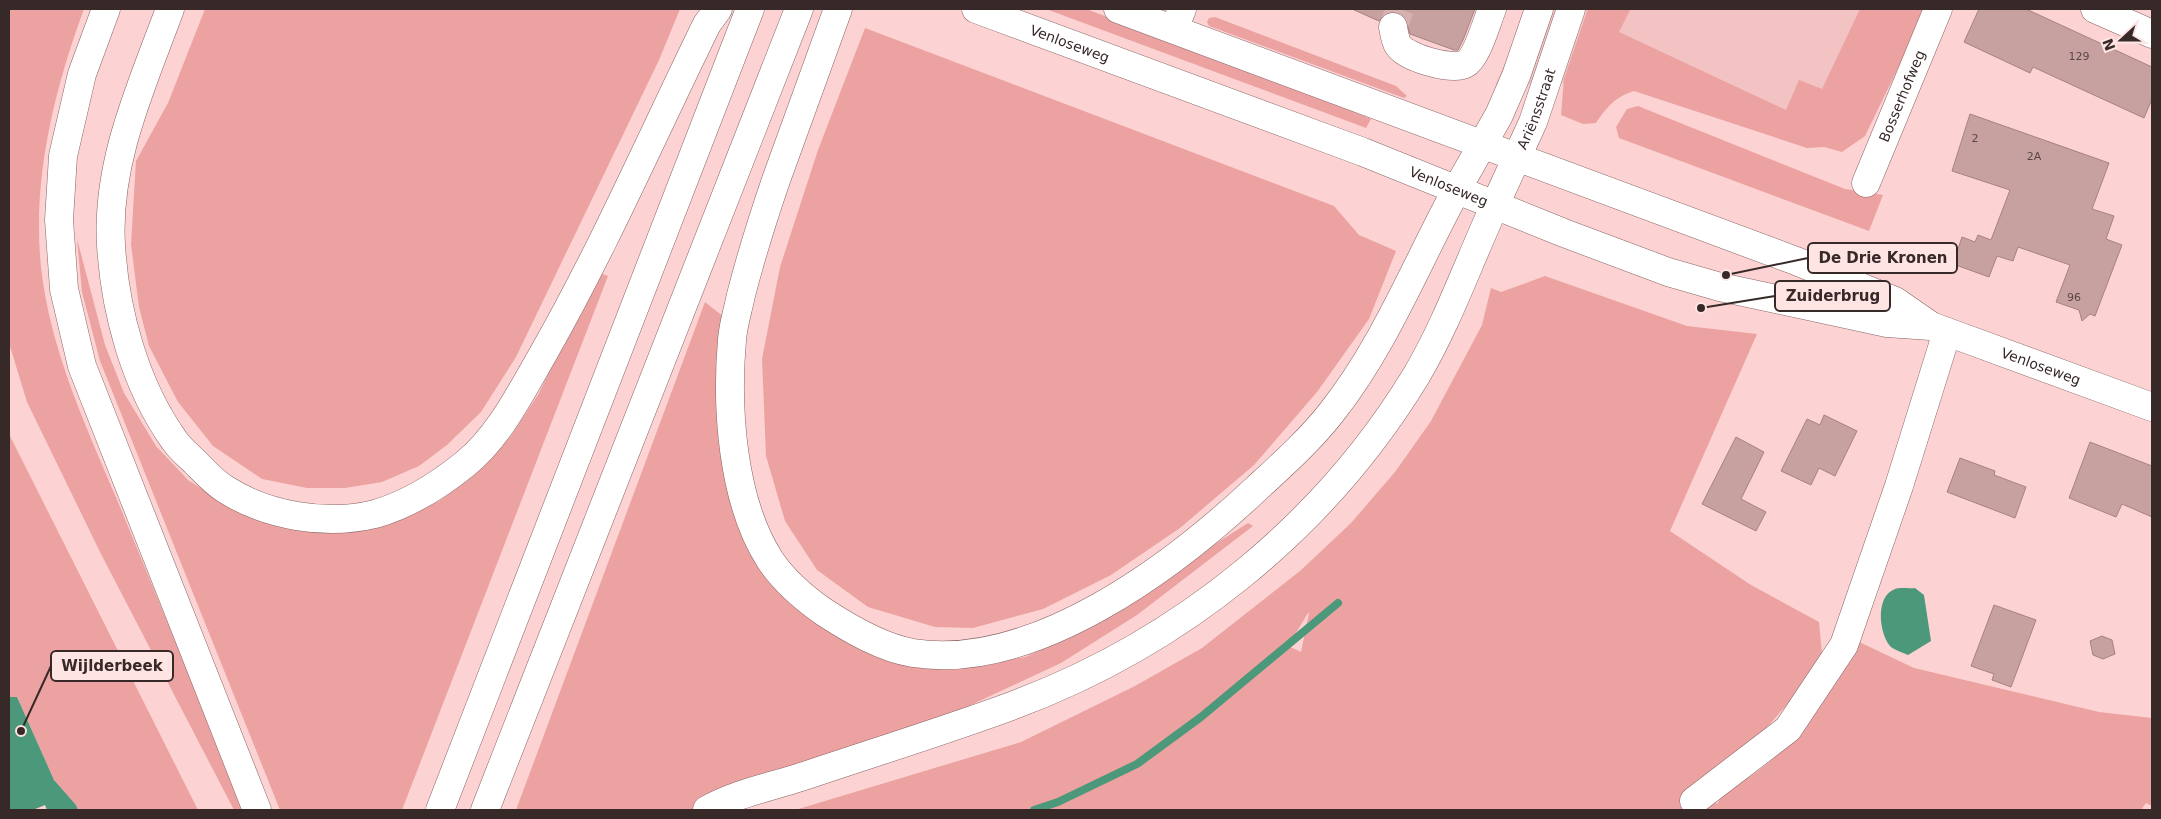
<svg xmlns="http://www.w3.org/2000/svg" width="2161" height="819" viewBox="0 0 2161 819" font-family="'DejaVu Sans',sans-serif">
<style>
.built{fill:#f2c3c2}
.green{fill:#eba2a1;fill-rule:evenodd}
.water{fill:#4b987b}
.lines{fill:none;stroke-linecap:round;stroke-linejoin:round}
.stream{stroke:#4b987b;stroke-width:8}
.building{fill:#c7a1a0;stroke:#a68281}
.minor-tunnel{stroke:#d5b1b0;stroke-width:28;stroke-dasharray:28 14;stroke-linecap:butt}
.minor-casing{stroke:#876464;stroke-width:29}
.major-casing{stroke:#876464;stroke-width:29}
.highway-casing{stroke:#876464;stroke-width:29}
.minor{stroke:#fff;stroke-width:28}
.major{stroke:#fff;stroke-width:28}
.highway{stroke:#fff;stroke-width:28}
.labels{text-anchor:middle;stroke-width:4;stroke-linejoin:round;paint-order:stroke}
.number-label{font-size:11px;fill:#5c4747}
.street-label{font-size:14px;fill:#382929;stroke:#fee5e4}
.leader{fill:none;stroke:#382929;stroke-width:2}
.callout-dot{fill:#382929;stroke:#fee5e4;stroke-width:2}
.callout{fill:#fee5e4;stroke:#382929;stroke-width:2}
.callout-label{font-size:15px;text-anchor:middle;font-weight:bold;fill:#382929}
</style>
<rect width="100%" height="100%" fill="#fcd3d2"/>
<!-- built -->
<path class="built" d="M 1524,9 L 1896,9 L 1842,139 L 1645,82 L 1495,85 L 1511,50 Z"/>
<!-- green -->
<g class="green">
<path d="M 9,9 L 84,9 C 54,90 32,180 41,267 C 50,350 86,426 118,502 C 154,590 190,677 226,765 L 242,810 L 234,810 L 101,554 L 27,402 L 9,343 Z"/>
<path d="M 205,9 L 680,9 L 659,60 L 516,357 L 481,412 L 447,445 L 419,466 L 382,482 L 345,488 L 307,488 L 262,479 L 213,446 L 178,402 L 149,346 L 139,307 L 131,244 L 136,161 L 168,103 Z"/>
<path d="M 1046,9 L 1086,9 L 1304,91 L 1371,119 L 1366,128 Z"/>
<path d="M 1588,9 L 1630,10 L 1619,32 L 1786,110 L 1799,80 L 1822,89 L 1860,9 L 1923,9 L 1901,62 L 1865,136 L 1842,152 L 1824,147 L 1807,148 L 1634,91 C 1615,97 1607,107 1596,123 L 1583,124 L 1561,115 L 1564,79 Z"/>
<path d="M 1215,17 L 1396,86 L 1407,96 L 1404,98 L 1209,26 L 1207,22 L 1209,18 Z"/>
<path d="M 865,28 L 1334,206 L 1359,235 L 1396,251 L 1369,319 L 1317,392 L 1254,465 L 1180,528 L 1111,575 L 1043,609 L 973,628 L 935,627 L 868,607 L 817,570 L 785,521 L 766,456 L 762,359 L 780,267 L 818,150 Z"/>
<path d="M 1638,106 L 1845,189 L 1883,195 L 1869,231 L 1619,138 L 1616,127 L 1627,109 Z"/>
<path d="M 77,239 L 105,345 L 124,393 L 156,446 L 188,480 L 225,504 L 394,520 L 439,501 L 473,476 L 511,436 L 539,393 L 597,272 L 608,276 L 402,810 L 280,810 L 100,361 L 82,292 Z"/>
<path d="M 1545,276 L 1687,326 L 1757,334 L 1670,531 L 1751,585 L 1819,622 L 1822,654 L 1790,701 L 1770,724 L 1747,745 L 1693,788 L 1717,804 C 1727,787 1743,782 1758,771 C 1767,764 1777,756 1785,749 C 1819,716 1835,681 1853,639 L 1914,668 L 2099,712 L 2152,718 L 2152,806 L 2146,803 L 2141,810 L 795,810 L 1021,742 L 1135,686 L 1202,648 L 1300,571 L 1351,523 L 1395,472 L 1431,421 L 1482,325 L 1491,288 L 1501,292 ZM 1308,613 L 1309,613 L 1301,652 L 1288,646 Z"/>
<path d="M 705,302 L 724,317 L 741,527 L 867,652 L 924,668 L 978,665 L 1025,657 L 1068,638 L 1248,523 L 1253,526 L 1137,615 L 1061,663 L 960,710 L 776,773 L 691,810 L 516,810 Z"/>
<path d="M 9,434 L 198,810 L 78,810 L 76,805 L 54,780 L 17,697 L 9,697 Z"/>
</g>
<!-- water -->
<g class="water">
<path d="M 1915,588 L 1924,595 L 1931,641 L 1908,655 C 1902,652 1894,650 1890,646 C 1879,633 1875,596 1895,589 C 1900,587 1909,589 1915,588 Z"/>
<path d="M 9,697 L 17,697 L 54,780 L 76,805 L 78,810 L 47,810 L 45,805 L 33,810 L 9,810 Z"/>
</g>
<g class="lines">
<!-- stream -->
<path class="stream" d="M 1034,810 L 1058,802 L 1137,764 L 1201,717 L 1338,603"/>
</g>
<!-- building -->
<g class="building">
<path d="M 1352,9 L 1475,9 L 1463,40 L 1458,50 L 1454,50 L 1410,34 L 1405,17 L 1399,12 L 1390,12 L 1379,21 Z"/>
<path d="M 1979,9 L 2026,9 L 2152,67 L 2152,99 L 2144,118 L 2033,67 L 2030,73 L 1964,42 Z"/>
<path d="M 1970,114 L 2109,163 L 2092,209 L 2114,216 L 2106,239 L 2122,245 L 2095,316 L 2090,314 L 2082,321 L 2079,310 L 2056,302 L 2070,265 L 2018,247 L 2013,261 L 1997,256 L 1989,277 L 1953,264 L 1962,237 L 1975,242 L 1978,235 L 1991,240 L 2010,190 L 1952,171 Z"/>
<path d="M 1824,415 L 1857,431 L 1835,476 L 1819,468 L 1811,485 L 1781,471 L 1807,419 L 1820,425 Z"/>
<path d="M 1736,437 L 1764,452 L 1741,499 L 1766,512 L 1756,531 L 1702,504 Z"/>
<path d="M 2090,442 L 2152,466 L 2152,517 L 2122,504 L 2116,517 L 2069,498 Z"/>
<path d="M 1960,458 L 1995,471 L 1994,475 L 2026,487 L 2015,518 L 1947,492 Z"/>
<path d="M 1994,605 L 2036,620 L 2011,687 L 1992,680 L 1994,674 L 1971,666 Z"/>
<path d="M 2102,636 L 2112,640 L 2115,654 L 2103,659 L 2093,655 L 2090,641 Z"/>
</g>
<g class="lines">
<!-- minor-tunnel -->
<path class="minor-tunnel" d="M 1393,27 L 1400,9"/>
<!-- minor casing -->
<g class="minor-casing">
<g id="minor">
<path d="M 2095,9 L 2152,34"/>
<path d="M 1393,27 C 1394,32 1395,40 1398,45 C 1406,58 1453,71 1465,64 C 1477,58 1487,21 1492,9"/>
<path d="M 1174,29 L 1182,9"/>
<path id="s1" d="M 1866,183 L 1938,9"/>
<path d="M 1694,801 L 1788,729 L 1844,645 L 1899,486 L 1947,332"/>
</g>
</g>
<!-- major casing -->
<g class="major-casing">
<g id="major">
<path id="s2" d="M 976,9 L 1363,152 L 1564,233 L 1668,272 L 1720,287 L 1887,323 L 1931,326"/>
<path id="s3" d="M 1118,9 L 1796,261 L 1895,301 L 1931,326 L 2152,407"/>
<path d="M 1457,189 L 1499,115 L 1516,76 L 1539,9"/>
<path id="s4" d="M 1495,205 L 1533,122 L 1571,9"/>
</g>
</g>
<!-- highway casing -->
<g class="highway-casing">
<g id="highway">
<path d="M 106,9 L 82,74 L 63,156 L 59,220 L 64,289 L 82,366 L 257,810"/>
<path d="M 170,9 C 142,85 106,162 111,245 C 115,312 135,385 174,440 C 180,449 189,456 196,463 C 205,472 215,483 225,489 C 267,516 326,526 375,514 C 407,505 439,485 465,464 C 499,437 521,392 543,354 C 604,247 653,134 707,24 L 718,9"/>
<path d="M 838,9 C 817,66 797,123 776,180 C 763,218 751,256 741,295 C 738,310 733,325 732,340 C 726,408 732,501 770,560 C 784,581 804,598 824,612 C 850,629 882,648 913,653 C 1034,672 1174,566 1257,488 C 1282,465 1310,440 1331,413 C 1385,345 1416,264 1457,189"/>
<path d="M 440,810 L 750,9"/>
<path d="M 485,810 L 799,9"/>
<path d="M 707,810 C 735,794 770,787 801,777 C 872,753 944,731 1014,705 C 1180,643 1324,527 1416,376 C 1448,322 1469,261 1495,205"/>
</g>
</g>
<!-- minor -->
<use href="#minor" class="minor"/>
<!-- major -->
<use href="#major" class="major"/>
<!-- highway -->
<use href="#highway" class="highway"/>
</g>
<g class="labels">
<!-- number labels -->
<g class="number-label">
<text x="2079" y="60">129</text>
<text x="1975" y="142">2</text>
<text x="2034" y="160">2A</text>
<text x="2074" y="301">96</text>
</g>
<!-- street labels -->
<g class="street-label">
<text dy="5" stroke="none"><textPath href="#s2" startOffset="100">Venloseweg</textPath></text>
<text dy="5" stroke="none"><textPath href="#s1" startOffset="94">Bosserhofweg</textPath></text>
<text dy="5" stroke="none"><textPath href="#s4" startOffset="105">Ariënsstraat</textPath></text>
<text dy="5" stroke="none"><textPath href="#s2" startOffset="505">Venloseweg</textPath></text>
<text dy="5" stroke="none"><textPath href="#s3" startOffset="991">Venloseweg</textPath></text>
</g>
</g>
<!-- callouts -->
<path class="leader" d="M1726 275L1808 258M1701 308L1775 296M21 731L51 666"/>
<g class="callout-dot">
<circle cx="1726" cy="275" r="5"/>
<circle cx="1701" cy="308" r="5"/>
<circle cx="21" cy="731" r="5"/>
</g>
<g class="callout">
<rect x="1808" y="243" width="149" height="30" rx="5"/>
<rect x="1775" y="281" width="115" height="30" rx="5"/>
<rect x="51" y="651" width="122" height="30" rx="5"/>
</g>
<g class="callout-label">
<text x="1883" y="263">De Drie Kronen</text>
<text x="1833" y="301">Zuiderbrug</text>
<text x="112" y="671">Wijlderbeek</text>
</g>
<!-- border -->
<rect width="2161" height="819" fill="none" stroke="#382929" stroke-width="20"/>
<!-- north arrow -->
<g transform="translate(2121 40) rotate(249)" stroke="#fee5e4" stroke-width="4" paint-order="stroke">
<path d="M0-4L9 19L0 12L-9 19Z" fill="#382929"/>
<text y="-8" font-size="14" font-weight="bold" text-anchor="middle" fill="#382929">N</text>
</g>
</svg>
